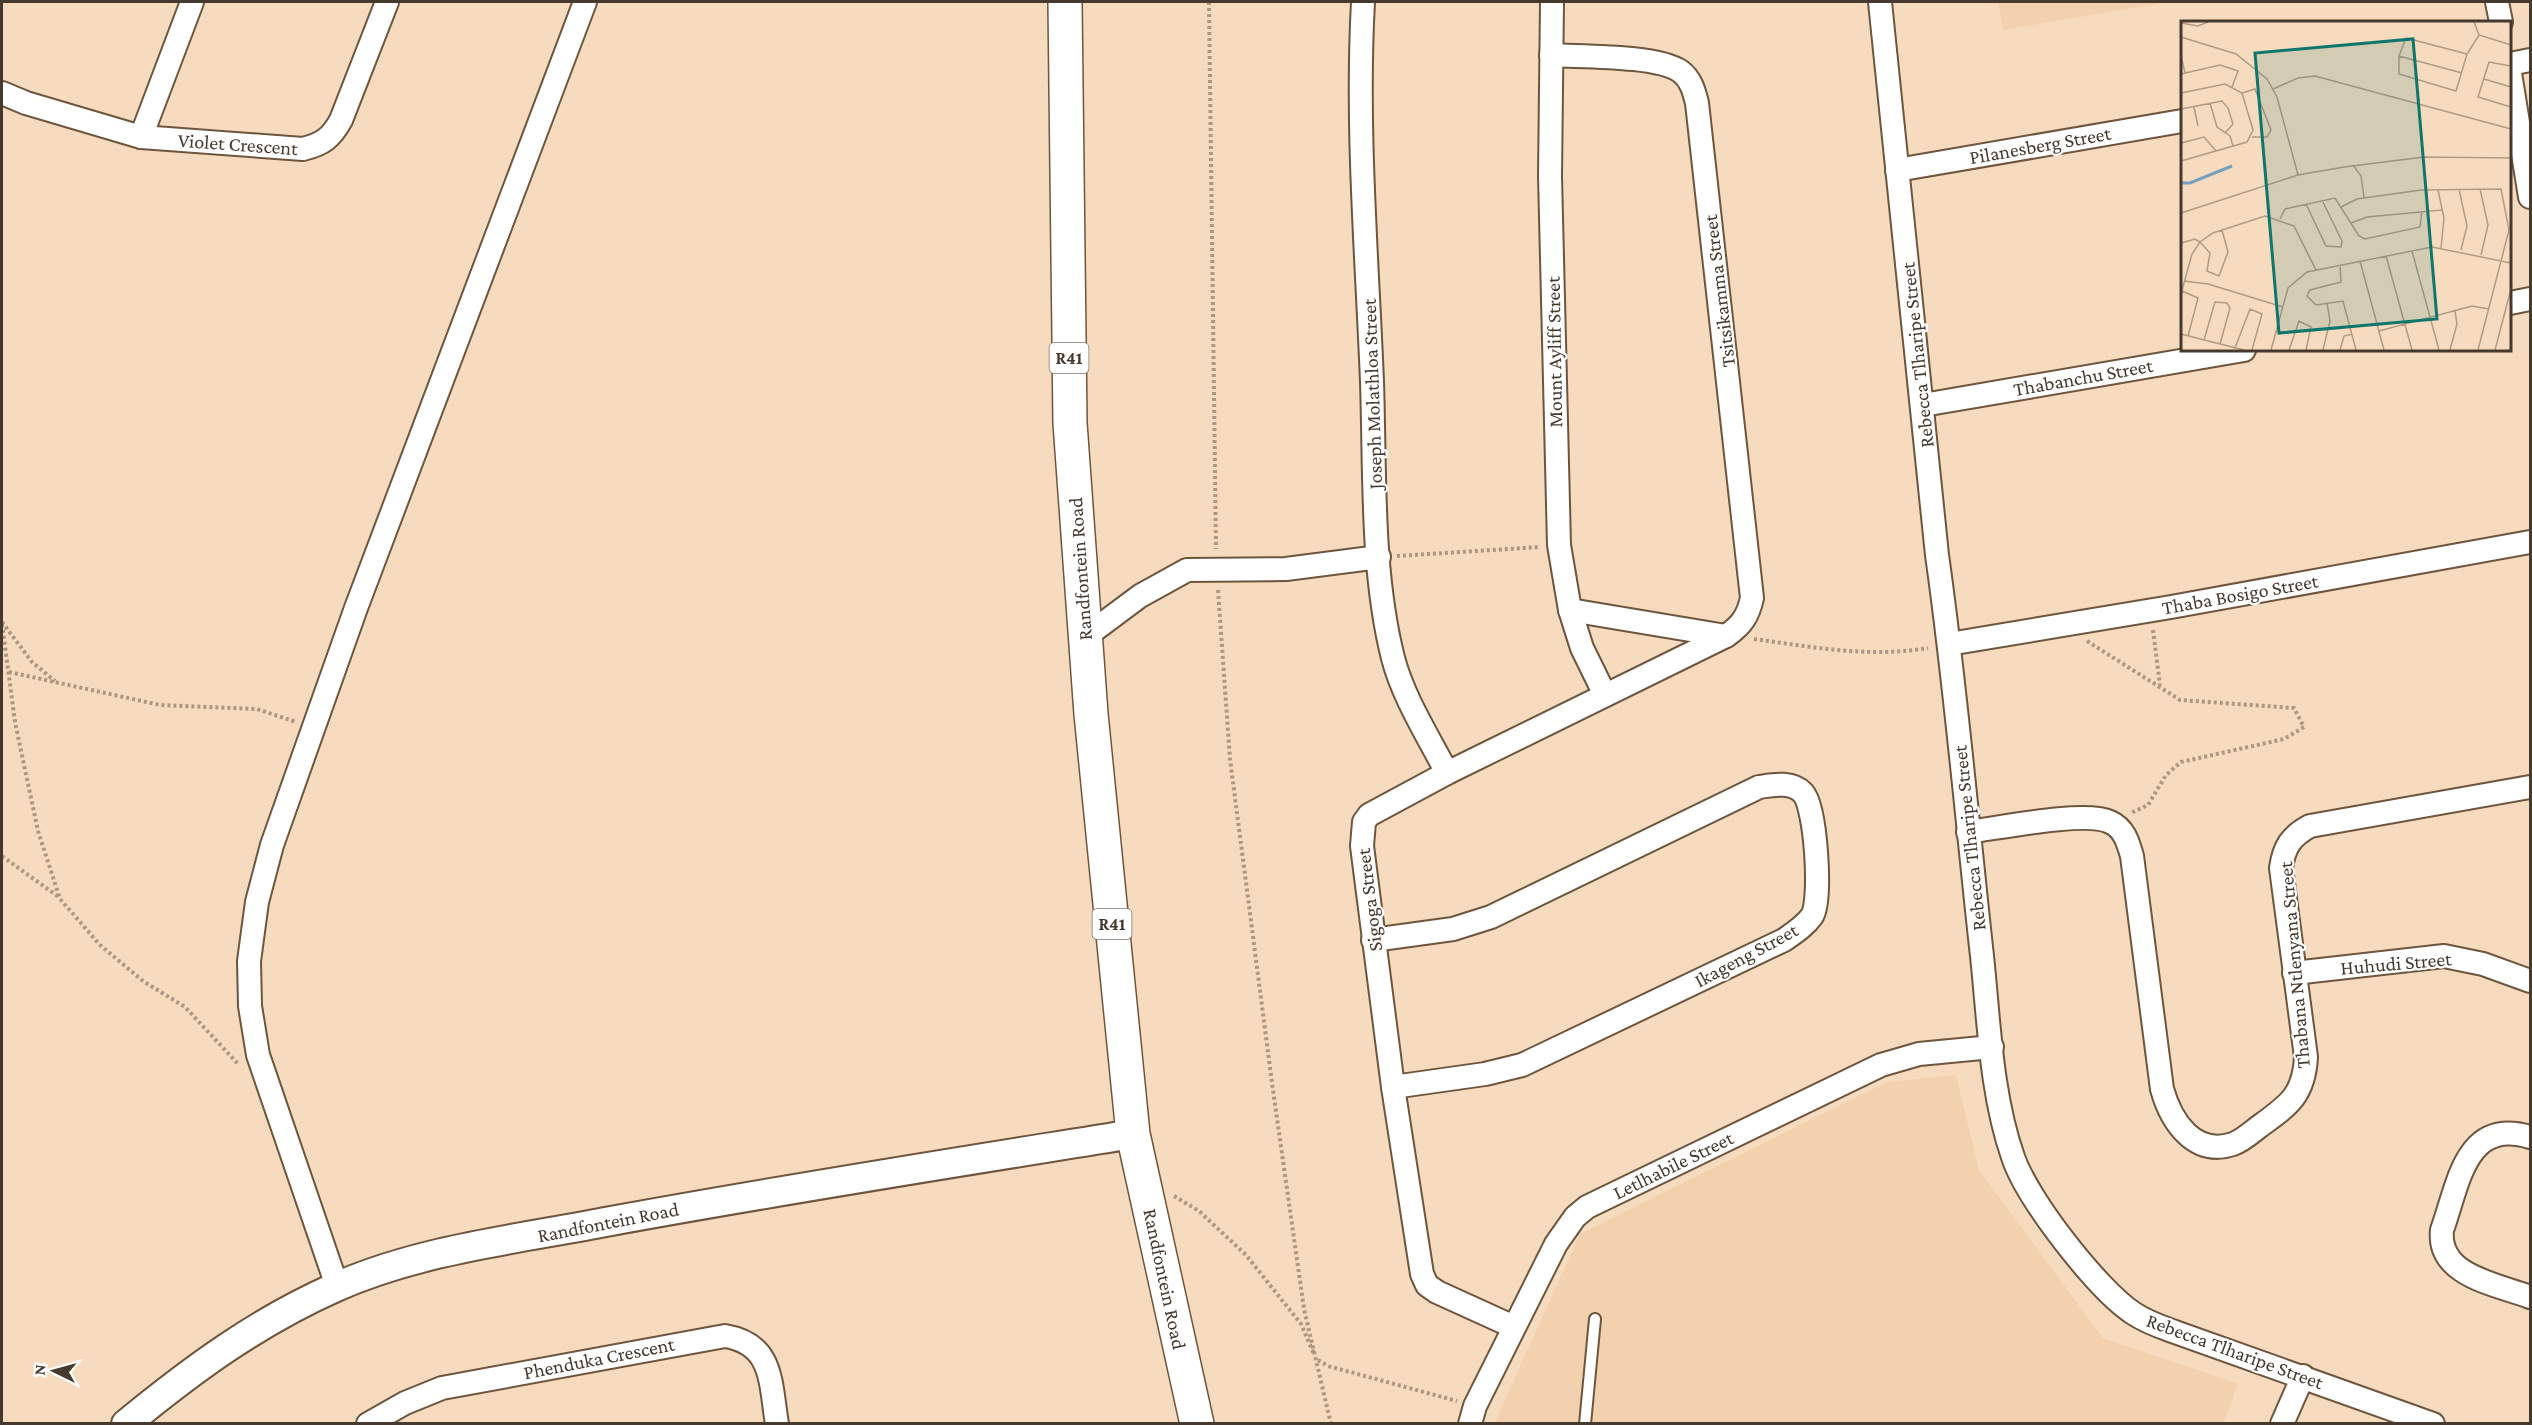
<svg xmlns="http://www.w3.org/2000/svg" width="2532" height="1425" viewBox="0 0 2532 1425" font-family="'Crimson Pro',serif">
<style>
.built{fill:#f3d1af}
.lines{fill:none;stroke-linecap:round;stroke-linejoin:round}
.service-casing{stroke:#6e553d;stroke-width:14}
.minor-casing{stroke:#6e553d;stroke-width:26}
.tertiary-casing{stroke:#6e553d;stroke-width:32}
.primary-casing{stroke:#6e553d;stroke-width:36}
.path{stroke:#ac9782;stroke-width:4;stroke-dasharray:3 3;stroke-linecap:butt}
.service{stroke:#fff;stroke-width:10}
.minor{stroke:#fff;stroke-width:22}
.tertiary{stroke:#fff;stroke-width:28}
.primary{stroke:#fff;stroke-width:33}
.labels{text-anchor:middle;stroke-width:4.5;stroke-linejoin:round;paint-order:stroke}
.shield{fill:#fff;stroke:#7e756d;stroke-width:1.5}
.shield-label{font-size:18px;font-weight:bold;fill:#463a2f}
.street-label{font-size:20px;fill:#463a2f;stroke:#fff}
.inset-river{fill:none;stroke:#77a0bc;stroke-width:3}
.inset-road{fill:none;stroke:#b09b85;stroke-width:1.5}
.view{fill:#0f766e;fill-opacity:0.15;stroke:#0f766e;stroke-width:3}
.inset-edge{fill:none;stroke:#463a2f;stroke-width:3}
</style>
<rect width="100%" height="100%" fill="#f7dbbf"/>
<!-- built -->
<g class="built">
<path d="M 1998,2 L 2169,2 L 2003,30 Z"/>
<path d="M 1956,1075 L 1979,1170 L 2103,1338 L 2238,1384 L 2223,1423 L 1494,1424 L 1580,1234 L 1887,1082 Z"/>
</g>
<g class="lines">
<!-- service casing -->
<g class="service-casing">
<path id="service" d="M 1585,1424 L 1595,1319"/>
</g>
<!-- minor casing -->
<g class="minor-casing">
<g id="minor">
<path d="M 1363,2 C 1356,128 1367,256 1372,382 C 1375,471 1371,571 1393,658 C 1403,697 1428,736 1447,773"/>
<path d="M 1552,2 L 1550,176 L 1559,545 L 1570,610 L 1582,648 L 1605,695"/>
<path d="M 1880,2 L 1937,555 C 1956,688 1967,822 1982,956 C 1989,1022 1991,1094 2013,1157 C 2027,1199 2097,1289 2133,1313 C 2146,1322 2161,1327 2175,1332 L 2433,1424"/>
<path d="M 2497,2 L 2501,22"/>
<path d="M 2510,64 L 2530,60"/>
<path d="M 2510,73 L 2530,197"/>
<path d="M 2,93 L 26,103 L 141,137 L 303,149 C 323,144 331,138 341,120 L 387,2"/>
<path d="M 141,137 L 192,2"/>
<path d="M 1897,170 L 2182,121"/>
<path d="M 2510,303 L 2530,299"/>
<path d="M 1923,405 L 2244,350"/>
<path d="M 1570,610 L 1726,636"/>
<path d="M 1085,637 L 1140,596 L 1187,570 L 1286,569 L 1379,557"/>
<path d="M 1949,644 L 2171,607 L 2530,542"/>
<path d="M 1968,832 C 1999,828 2086,810 2110,822 C 2124,828 2128,842 2132,856 L 2162,1089 C 2171,1121 2194,1157 2233,1144 C 2242,1141 2252,1132 2260,1126 C 2289,1105 2304,1095 2306,1057 L 2281,868 C 2284,847 2291,836 2310,826 L 2530,787"/>
<path d="M 1373,940 L 1453,929 L 1491,917 L 1759,787 C 1773,785 1792,781 1803,793 C 1816,807 1822,900 1812,916 C 1805,926 1794,933 1784,940 L 1522,1065 L 1485,1074 L 1393,1087"/>
<path d="M 2294,973 L 2444,956 L 2483,964 L 2530,981"/>
<path d="M 2530,1137 C 2465,1118 2459,1183 2442,1230 C 2437,1276 2496,1284 2530,1297"/>
<path d="M 337,1286 L 258,1055 L 250,1006 L 249,961 L 257,902 L 272,845 L 356,608 L 585,2"/>
<path d="M 1514,1327 L 1437,1292 L 1427,1285 L 1422,1274 L 1393,1087 L 1362,846 L 1364,822 L 1369,815 L 1447,773 L 1726,636 C 1742,625 1748,616 1752,598 L 1697,103 C 1694,91 1691,79 1680,71 C 1656,55 1581,57 1551,55"/>
<path d="M 368,1424 L 405,1403 L 442,1388 L 725,1336 C 774,1344 770,1383 777,1424"/>
<path d="M 1470,1424 L 1475,1406 L 1556,1244 L 1575,1217 L 1587,1207 L 1881,1065 L 1919,1054 L 1992,1047"/>
<path d="M 2282,1424 L 2303,1376"/>
</g>
</g>
<!-- tertiary casing -->
<g class="tertiary-casing">
<path id="tertiary" d="M 126,1424 C 193,1369 257,1322 336,1287 C 422,1249 519,1239 611,1221 C 785,1189 959,1162 1133,1134"/>
</g>
<!-- primary casing -->
<g class="primary-casing">
<path id="primary" d="M 1065,2 L 1070,423 L 1091,714 L 1133,1134 L 1197,1424"/>
</g>
<!-- path -->
<g class="path">
<path d="M 1209,2 L 1216,549"/>
<path d="M 1397,556 L 1540,547"/>
<path d="M 1218,590 L 1230,759 L 1272,1083 L 1304,1309 L 1331,1424"/>
<path d="M 2,622 L 32,662 L 55,681"/>
<path d="M 2,624 L 15,722 L 38,831 L 60,899 L 100,945 L 143,981 L 185,1007 L 239,1065"/>
<path d="M 2153,630 L 2160,685"/>
<path d="M 1754,639 C 1812,647 1870,658 1928,648"/>
<path d="M 2087,641 L 2180,700 L 2294,708 L 2304,727 L 2284,739 L 2181,762 L 2166,775 L 2148,805 L 2131,813"/>
<path d="M 9,672 L 160,705 L 257,709 L 296,722"/>
<path d="M 2,856 L 60,898"/>
<path d="M 1174,1196 L 1199,1211 L 1246,1255 L 1301,1324 L 1314,1354"/>
<path d="M 1318,1360 L 1328,1366 L 1457,1401"/>
</g>
<!-- service -->
<use href="#service" class="service"/>
<!-- minor -->
<use href="#minor" class="minor"/>
<!-- tertiary -->
<use href="#tertiary" class="tertiary"/>
<!-- primary -->
<use href="#primary" class="primary"/>
</g>
<g class="labels">
<!-- shield labels -->
<g class="shield">
<rect x="1049.5" y="343" width="39" height="30" rx="4.5"/>
<rect x="1092.5" y="909" width="39" height="30" rx="4.5"/>
</g>
<g class="shield-label">
<text x="1069" y="364">R41</text>
<text x="1112" y="930">R41</text>
</g>
<!-- street labels -->
<g class="street-label">
<text transform="translate(238 144) rotate(4)" y="7">Violet Crescent</text>
<text transform="translate(2040 145) rotate(-10)" y="7">Pilanesberg Street</text>
<text transform="translate(1719 291) rotate(-97)" y="7">Tsitsikamma Street</text>
<text transform="translate(1554 352) rotate(-91)" y="7">Mount Ayliff Street</text>
<text transform="translate(1917 355) rotate(-96)" y="7">Rebecca Tlharipe Street</text>
<text transform="translate(2083 377) rotate(-10)" y="7">Thabanchu Street</text>
<text transform="translate(1372 394) rotate(-92)" y="7">Joseph Molathloa Street</text>
<text transform="translate(1080 569) rotate(-94)" y="7">Randfontein Road</text>
<text transform="translate(2240 594) rotate(-10)" y="7">Thaba Bosigo Street</text>
<text transform="translate(1969 838) rotate(-96)" y="7">Rebecca Tlharipe Street</text>
<text transform="translate(1369 900) rotate(-97)" y="7">Sigoga Street</text>
<text transform="translate(1746 955) rotate(-28)" y="7">Ikageng Street</text>
<text transform="translate(2396 963) rotate(-5)" y="7">Huhudi Street</text>
<text transform="translate(2294 965) rotate(-95)" y="7">Thabana Ntlenyana Street</text>
<text transform="translate(1673 1165) rotate(-26)" y="7">Letlhabile Street</text>
<text transform="translate(608 1222) rotate(-11)" y="7">Randfontein Road</text>
<text transform="translate(1165 1279) rotate(78)" y="7">Randfontein Road</text>
<text transform="translate(2235 1351) rotate(20)" y="7">Rebecca Tlharipe Street</text>
<text transform="translate(599 1358) rotate(-11)" y="7">Phenduka Crescent</text>
</g>
</g>
<!-- overview -->
<g transform="translate(2181 21)">
<rect width="330" height="330" fill="#f7dbbf"/>
<path class="inset-river" d="M 0,162 L 9,162 L 51,145"/>
<path class="inset-road" d="M 293,1 L 298,14 L 330,24M 0,2 L 17,5 L 27,1M 0,16 L 55,33 L 86,58 L 96,76 L 117,154M 286,33 L 225,17 L 218,35 L 218,53 L 275,70 L 286,33 L 298,14M 0,34 L 4,52M 218,35 L 281,52M 330,45 L 308,41 L 297,76 L 330,86M 0,53 L 39,44 L 57,50 L 51,66M 303,58 L 330,66M 92,68 L 117,57 L 134,55 L 330,108M 0,72 L 44,63 L 61,72 L 72,109 L 66,121 L 0,140M 61,72 L 74,68 L 90,109 L 86,116 L 71,116M 29,82 L 36,106 L 49,115 L 52,125M 13,86 L 17,105M 0,88 L 41,80 L 47,87 L 52,103 L 44,112M 0,122 L 23,116 L 35,130M 172,144 L 180,155 L 183,176M 278,168 L 286,205 L 280,229M 299,168 L 307,204 L 300,234M 257,169 L 263,197 L 260,227M 125,183 L 145,225 L 160,226 L 161,220 L 141,179M 160,186 L 176,178 L 240,169 L 320,168 L 328,209 L 297,329M 0,192 L 117,154 L 163,146 L 243,136 L 330,137M 99,198 L 104,188 L 154,177 L 178,215M 170,202 L 186,196 L 261,189M 178,215 L 184,218 L 239,206 L 241,190M 0,222 L 14,218 L 19,221 L 29,232 L 26,250 L 38,255 L 47,231 L 41,209M 231,230 L 258,329M 205,235 L 231,329M 179,240 L 203,329M 159,244 L 160,261 L 129,269 L 126,275 L 135,284 L 162,280 L 175,329M 3,260 L 27,263 L 102,286M 1,270 L 17,277 L 7,315M 0,273 L 11,233 L 19,221 L 32,212 L 84,195 L 113,205 L 135,249M 198,310 L 291,285 L 308,288M 0,313 L 63,329M 23,319 L 34,281 L 46,282 L 49,287 L 39,323M 54,327 L 69,288 L 81,293 L 71,329M 90,329 L 107,267 L 126,251 L 251,226 L 330,242M 108,329 L 118,300 L 130,306 L 125,329M 142,329 L 149,300 L 146,282M 159,329 L 163,315 L 171,313M 269,329 L 276,303 L 274,290M 314,329 L 330,268"/>
<path class="view" d="M 232,18 L 256,298 L 98,312 L 74,32 Z"/>
<rect width="330" height="330" class="inset-edge"/>
</g>
<!-- border -->
<rect width="2532" height="1425" fill="none" stroke="#463a2f" stroke-width="6"/>
<!-- north arrow -->
<g transform="translate(54 1371) rotate(275)" stroke="#ffffff" stroke-width="4.5" paint-order="stroke">
<path d="M0-4.5L10 22L0 15L-10 22Z" fill="#463a2f"/>
<text y="-9" font-size="16" font-weight="bold" text-anchor="middle" fill="#463a2f">N</text>
</g>
</svg>
